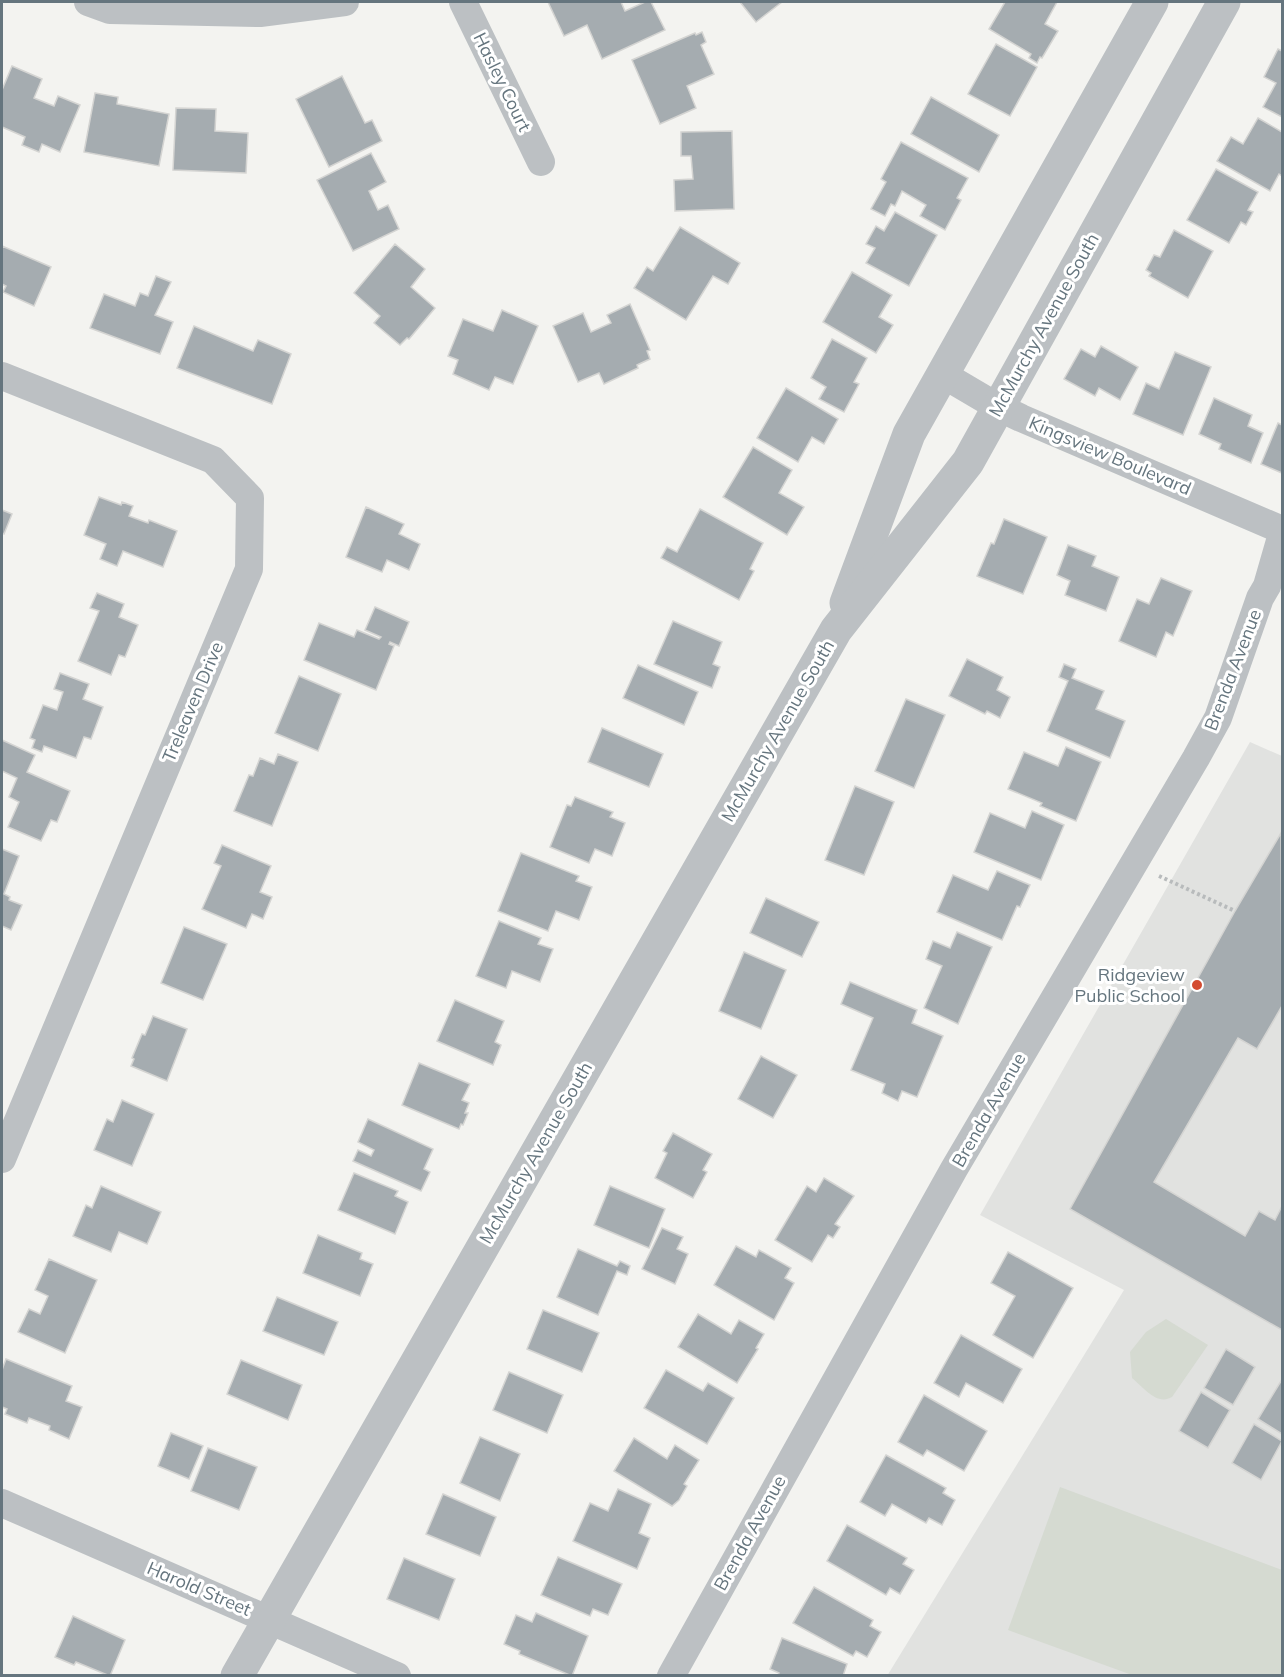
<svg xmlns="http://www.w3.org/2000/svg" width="1284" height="1677" viewBox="0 0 1284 1677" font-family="Mulish,sans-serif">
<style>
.built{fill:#e1e2e0}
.green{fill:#d5dad1}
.building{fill:#a5acb0;stroke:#d4d4d2;stroke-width:1.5}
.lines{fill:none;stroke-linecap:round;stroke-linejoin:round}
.path{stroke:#b8bbbc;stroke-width:4;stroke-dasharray:3 3;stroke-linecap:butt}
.minor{stroke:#bcc0c3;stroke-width:28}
.tertiary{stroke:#bcc0c3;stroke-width:33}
.poi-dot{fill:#d34b30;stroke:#fff;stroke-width:2}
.labels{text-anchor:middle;stroke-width:6;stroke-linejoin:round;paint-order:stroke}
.street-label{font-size:18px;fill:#65757e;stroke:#fff}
.poi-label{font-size:18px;fill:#65757e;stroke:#fff;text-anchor:end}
</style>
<rect width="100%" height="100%" fill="#f3f3f0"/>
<!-- built -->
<path class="built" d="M 1250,742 L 1282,756 L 1282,1675 L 887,1676 L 1124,1290 L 980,1215 Z"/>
<!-- green -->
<g class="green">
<path d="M 1166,1319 L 1208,1345 L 1172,1397 C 1157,1406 1144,1388 1132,1378 L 1130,1352 L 1146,1332 Z"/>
<path d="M 1060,1487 L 1282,1570 L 1282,1675 L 1132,1675 L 1008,1630 Z"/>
</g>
<!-- building -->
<g class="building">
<path d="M 548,2 L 621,2 L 625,11 L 645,2 L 651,2 L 665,30 L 602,59 L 587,25 L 564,36 Z"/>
<path d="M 740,2 L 782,2 L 756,22 Z"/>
<path d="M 1005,2 L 1057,2 L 1045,24 L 1058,31 L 1042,58 L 1040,57 L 1037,63 L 1029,58 L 1031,54 L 989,29 Z"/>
<path d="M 702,32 L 706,42 L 701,45 L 714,74 L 687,86 L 696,108 L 660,124 L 632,60 L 695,33 L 696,35 Z"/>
<path d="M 996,44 L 1037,67 L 1010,116 L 968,94 Z"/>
<path d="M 1278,49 L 1282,51 L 1282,117 L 1263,107 L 1276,83 L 1264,77 Z"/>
<path d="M 12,66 L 42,79 L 34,98 L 54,106 L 58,96 L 80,105 L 60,152 L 42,144 L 39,152 L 22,145 L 25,137 L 2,127 L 2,90 Z"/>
<path d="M 342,76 L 365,123 L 372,120 L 382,141 L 329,167 L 296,99 Z"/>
<path d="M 95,93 L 118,97 L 117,104 L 169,114 L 159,166 L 84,152 Z"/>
<path d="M 931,97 L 999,135 L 979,172 L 911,134 Z"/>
<path d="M 176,108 L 216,109 L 215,131 L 248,133 L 246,173 L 173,170 Z"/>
<path d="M 1258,118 L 1282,132 L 1282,176 L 1279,174 L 1270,191 L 1217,161 L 1231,137 L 1243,144 Z"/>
<path d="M 732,131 L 734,209 L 675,211 L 674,180 L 693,179 L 691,156 L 681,156 L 681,132 Z"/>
<path d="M 901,142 L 968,178 L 957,198 L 961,200 L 945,230 L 920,216 L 926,205 L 902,191 L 895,206 L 891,204 L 885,216 L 871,209 L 886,182 L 881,179 Z"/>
<path d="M 371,153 L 386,182 L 369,191 L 378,210 L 388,205 L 399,229 L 353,251 L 317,180 Z"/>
<path d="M 1216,169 L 1258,192 L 1248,210 L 1253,212 L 1246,225 L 1241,222 L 1229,243 L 1187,220 Z"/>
<path d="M 895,212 L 937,235 L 909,286 L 866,263 L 875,248 L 866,244 L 876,226 L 884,231 Z"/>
<path d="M 680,227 L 740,263 L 728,284 L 713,276 L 686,320 L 634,288 L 647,267 L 653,271 Z"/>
<path d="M 1174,230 L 1213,251 L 1188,298 L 1149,276 L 1151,273 L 1146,270 L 1154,255 L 1160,257 Z"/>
<path d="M 395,244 L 425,269 L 411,287 L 435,308 L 409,339 L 407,338 L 400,345 L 374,323 L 380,316 L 354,293 Z"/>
<path d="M 2,246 L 51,267 L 34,306 L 3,292 L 6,286 L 2,284 Z"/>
<path d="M 852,272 L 892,295 L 879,317 L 893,325 L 876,353 L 823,322 Z"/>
<path d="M 156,276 L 171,282 L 155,315 L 173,322 L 160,354 L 90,328 L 104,294 L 135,306 L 140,293 L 148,296 Z"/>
<path d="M 630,304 L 650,350 L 647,351 L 650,359 L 637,365 L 638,368 L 604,384 L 599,373 L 578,382 L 553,326 L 583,313 L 591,332 L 611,323 L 607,315 Z"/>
<path d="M 502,310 L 538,326 L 513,384 L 495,377 L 489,390 L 453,374 L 458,360 L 448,356 L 463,319 L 493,331 Z"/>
<path d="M 194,326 L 253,351 L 258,340 L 291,354 L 272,404 L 177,368 Z"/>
<path d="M 832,339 L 867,358 L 854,382 L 859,384 L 844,412 L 819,399 L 826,387 L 811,378 Z"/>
<path d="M 1101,346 L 1138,367 L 1120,400 L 1099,388 L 1095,396 L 1064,379 L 1081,349 L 1095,357 Z"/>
<path d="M 1175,352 L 1211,367 L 1183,435 L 1133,414 L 1146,383 L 1159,389 Z"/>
<path d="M 786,388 L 838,419 L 824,444 L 812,437 L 798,462 L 757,438 Z"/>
<path d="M 1214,398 L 1252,415 L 1248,426 L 1263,433 L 1251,463 L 1219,449 L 1221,444 L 1199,434 Z"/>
<path d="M 1278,423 L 1282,425 L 1282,473 L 1261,464 Z"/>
<path d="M 753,447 L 792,470 L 779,493 L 804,507 L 787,535 L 723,497 Z"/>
<path d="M 99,497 L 121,505 L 122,502 L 133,506 L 129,516 L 148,523 L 149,520 L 177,531 L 163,567 L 123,551 L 117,566 L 100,559 L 106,544 L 84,535 Z"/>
<path d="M 366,507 L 404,524 L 399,534 L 420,544 L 409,570 L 387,560 L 382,572 L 346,557 Z"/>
<path d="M 700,509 L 763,543 L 750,569 L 754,571 L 739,600 L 661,558 L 667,547 L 677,552 Z"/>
<path d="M 2,510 L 12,514 L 4,534 L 2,533 Z"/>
<path d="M 1004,519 L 1047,537 L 1023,594 L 977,576 L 991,543 L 994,544 Z"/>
<path d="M 1068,545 L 1096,556 L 1092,566 L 1119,577 L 1106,611 L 1065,595 L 1070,581 L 1057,575 Z"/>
<path d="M 1161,578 L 1192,591 L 1173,636 L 1166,632 L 1156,657 L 1119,641 L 1137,599 L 1149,604 Z"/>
<path d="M 97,593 L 124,604 L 119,617 L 138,625 L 125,657 L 119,655 L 111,675 L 78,661 L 99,611 L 90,608 Z"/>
<path d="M 375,607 L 409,622 L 399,646 L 390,642 L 389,644 L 394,646 L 376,690 L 304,660 L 319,623 L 354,637 L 357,630 L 379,639 L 381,637 L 365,630 Z"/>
<path d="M 673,621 L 722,642 L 713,664 L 720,667 L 712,688 L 654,664 Z"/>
<path d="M 967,659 L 1003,677 L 997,690 L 1010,697 L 1000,718 L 987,711 L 985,714 L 949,696 Z"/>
<path d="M 1064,664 L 1076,669 L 1072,678 L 1104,691 L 1096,709 L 1125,721 L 1110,758 L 1047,731 L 1068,681 L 1059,677 Z"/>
<path d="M 638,665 L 698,692 L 684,725 L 623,698 Z"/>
<path d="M 60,673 L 89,684 L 83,699 L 103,707 L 91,739 L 84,737 L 76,758 L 44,746 L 42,752 L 32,748 L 35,740 L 30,738 L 43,705 L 57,710 L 63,692 L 54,689 Z"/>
<path d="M 299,676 L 341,694 L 318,751 L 275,733 Z"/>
<path d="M 906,699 L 945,715 L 914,788 L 875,771 Z"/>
<path d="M 602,728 L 663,754 L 649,787 L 588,762 Z"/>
<path d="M 2,740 L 35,755 L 27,772 L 70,791 L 57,822 L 51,820 L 41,841 L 8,827 L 19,802 L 9,797 L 17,778 L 2,771 Z"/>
<path d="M 1066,747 L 1101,762 L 1076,821 L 1040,806 L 1042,803 L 1008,789 L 1024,752 L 1058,766 Z"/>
<path d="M 278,754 L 298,762 L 272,826 L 234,811 L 249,775 L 253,776 L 260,758 L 274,764 Z"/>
<path d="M 855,786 L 894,802 L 864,875 L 825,860 Z"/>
<path d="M 575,797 L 613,812 L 610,817 L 625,823 L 612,856 L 595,849 L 589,863 L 550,847 L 567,805 L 571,806 Z"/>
<path d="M 1032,811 L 1064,825 L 1041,880 L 974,852 L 990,813 L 1025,828 Z"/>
<path d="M 1281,833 L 1282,1006 L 1257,1049 L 1238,1038 L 1154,1182 L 1245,1236 L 1259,1211 L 1275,1220 L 1282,1206 L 1282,1330 L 1070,1209 L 1235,911 Z"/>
<path d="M 222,845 L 271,866 L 260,892 L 272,897 L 263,919 L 252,914 L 246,928 L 202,909 L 221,866 L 214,863 Z"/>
<path d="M 2,849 L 19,856 L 4,894 L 10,897 L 9,900 L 22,905 L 11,930 L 2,926 Z"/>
<path d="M 521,853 L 579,876 L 576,881 L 592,887 L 579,920 L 556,911 L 548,931 L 498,911 Z"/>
<path d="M 997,871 L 1030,885 L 1020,907 L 1017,906 L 1002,940 L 937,912 L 953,875 L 988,890 Z"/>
<path d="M 766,898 L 819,922 L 802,957 L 750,933 Z"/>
<path d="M 499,921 L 541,938 L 538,944 L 553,949 L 540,982 L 512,971 L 506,988 L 476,976 Z"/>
<path d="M 184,927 L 227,944 L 203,1000 L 161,983 Z"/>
<path d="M 957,932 L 992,947 L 958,1024 L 924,1008 L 942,966 L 926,959 L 933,941 L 950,948 Z"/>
<path d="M 744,952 L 786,970 L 761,1029 L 719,1011 Z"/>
<path d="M 850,982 L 917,1010 L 912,1023 L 943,1036 L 917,1097 L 902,1091 L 898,1101 L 882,1093 L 885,1084 L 851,1070 L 873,1018 L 841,1004 Z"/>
<path d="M 455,1000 L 504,1021 L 495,1042 L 501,1045 L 493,1065 L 437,1041 Z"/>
<path d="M 153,1016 L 187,1029 L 167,1081 L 131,1066 L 134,1059 L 132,1058 L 142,1034 L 145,1035 Z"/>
<path d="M 761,1056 L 797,1075 L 773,1118 L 738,1099 Z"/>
<path d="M 419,1063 L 470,1084 L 462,1100 L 469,1103 L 465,1113 L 468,1113 L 463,1125 L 461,1124 L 459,1129 L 402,1105 Z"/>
<path d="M 122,1100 L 154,1114 L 132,1166 L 94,1150 L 107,1119 L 113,1122 Z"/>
<path d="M 368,1119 L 433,1149 L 424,1169 L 430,1172 L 421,1191 L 353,1161 L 358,1150 L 371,1156 L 374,1150 L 358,1142 Z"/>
<path d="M 673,1133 L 712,1154 L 703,1170 L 707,1172 L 693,1198 L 655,1178 L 667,1153 L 663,1151 Z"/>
<path d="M 354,1173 L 398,1191 L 395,1196 L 408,1202 L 395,1234 L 338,1210 Z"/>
<path d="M 824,1178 L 854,1196 L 835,1224 L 840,1227 L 833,1238 L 828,1235 L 812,1262 L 775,1240 L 807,1186 L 816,1192 Z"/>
<path d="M 101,1186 L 161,1212 L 147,1244 L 119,1232 L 111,1252 L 73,1236 L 86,1205 L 92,1208 Z"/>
<path d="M 610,1186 L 665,1209 L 649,1248 L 594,1225 Z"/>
<path d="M 662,1228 L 683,1237 L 677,1249 L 688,1254 L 675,1284 L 642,1269 Z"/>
<path d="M 318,1235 L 362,1253 L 360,1259 L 373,1264 L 360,1296 L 303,1273 Z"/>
<path d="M 736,1246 L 756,1257 L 759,1250 L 791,1268 L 785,1278 L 794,1283 L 774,1320 L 714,1285 Z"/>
<path d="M 578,1249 L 617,1266 L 620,1261 L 630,1266 L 627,1275 L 617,1271 L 598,1315 L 557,1297 Z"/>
<path d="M 1008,1252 L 1073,1288 L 1033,1358 L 993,1335 L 1015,1296 L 991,1283 Z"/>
<path d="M 49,1259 L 97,1280 L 65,1353 L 18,1332 L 29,1309 L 40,1314 L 48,1296 L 35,1290 Z"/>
<path d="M 277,1297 L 338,1322 L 324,1355 L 263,1331 Z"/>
<path d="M 543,1310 L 599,1333 L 582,1372 L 527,1349 Z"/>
<path d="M 698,1314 L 731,1334 L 739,1320 L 764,1334 L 756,1348 L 758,1349 L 737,1383 L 678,1347 Z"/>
<path d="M 961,1335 L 1022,1369 L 1003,1403 L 966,1383 L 959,1397 L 934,1383 Z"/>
<path d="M 1226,1349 L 1255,1367 L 1233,1405 L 1204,1388 Z"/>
<path d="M 6,1359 L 72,1386 L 66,1401 L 82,1407 L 69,1439 L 49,1430 L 50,1426 L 29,1418 L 27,1423 L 5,1414 L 7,1409 L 2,1407 L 2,1370 Z"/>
<path d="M 241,1360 L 302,1385 L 288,1420 L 227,1394 Z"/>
<path d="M 666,1370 L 703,1391 L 708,1383 L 734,1398 L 707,1444 L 644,1408 Z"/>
<path d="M 509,1372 L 563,1395 L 547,1433 L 493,1410 Z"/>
<path d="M 1281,1381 L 1282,1382 L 1282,1434 L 1258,1419 Z"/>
<path d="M 1201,1392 L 1230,1410 L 1208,1448 L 1179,1431 Z"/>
<path d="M 924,1395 L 987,1431 L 964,1471 L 927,1450 L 923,1456 L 898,1442 Z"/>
<path d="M 1254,1424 L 1282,1441 L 1261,1480 L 1232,1463 Z"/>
<path d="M 171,1433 L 203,1446 L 189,1479 L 158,1466 Z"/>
<path d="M 480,1437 L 520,1454 L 500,1501 L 460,1483 Z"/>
<path d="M 634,1438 L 667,1459 L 675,1445 L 699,1460 L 684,1484 L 687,1486 L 679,1500 L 672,1506 L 614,1471 Z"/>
<path d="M 208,1448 L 257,1467 L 239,1510 L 191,1491 Z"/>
<path d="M 886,1455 L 946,1488 L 943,1493 L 955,1500 L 942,1525 L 929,1518 L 926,1523 L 892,1504 L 885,1516 L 860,1502 Z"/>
<path d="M 618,1489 L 651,1504 L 639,1533 L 650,1538 L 637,1569 L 573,1541 L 590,1503 L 608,1511 Z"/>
<path d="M 443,1494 L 496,1517 L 480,1556 L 426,1534 Z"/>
<path d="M 847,1525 L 907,1558 L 903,1564 L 914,1570 L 900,1594 L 890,1588 L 886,1595 L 827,1561 Z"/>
<path d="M 558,1557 L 622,1584 L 608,1615 L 593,1609 L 590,1616 L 541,1595 Z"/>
<path d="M 404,1558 L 455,1579 L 439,1620 L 387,1599 Z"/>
<path d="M 814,1587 L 873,1620 L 870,1626 L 881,1632 L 867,1657 L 856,1651 L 853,1656 L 793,1623 Z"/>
<path d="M 536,1613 L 588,1636 L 572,1676 L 519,1654 L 520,1651 L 504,1644 L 516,1615 L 532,1622 Z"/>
<path d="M 73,1616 L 125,1640 L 110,1676 L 76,1662 L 74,1665 L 55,1657 Z"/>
<path d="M 782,1638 L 847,1664 L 843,1676 L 778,1676 L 779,1673 L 770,1669 Z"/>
</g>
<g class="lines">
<!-- path -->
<path class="path" d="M 1159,876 L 1235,911"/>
<!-- minor -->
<g class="minor">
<path d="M 88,2 L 110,10 L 260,13 L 345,2"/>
<path d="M 463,2 L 541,162"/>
<path d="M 942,374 L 998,407 L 1021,418 L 1282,530"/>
<path d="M 2,376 L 213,460 L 250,498 L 249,569 L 2,1159"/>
<path d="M 2,1503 L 397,1676"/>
<path d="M 671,1676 L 954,1169 L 1196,758 L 1218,718 L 1260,598 L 1267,586 L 1282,534"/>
</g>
<!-- tertiary -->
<g class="tertiary">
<path d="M 846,603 L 909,434 L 1152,2"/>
<path d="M 237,1676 L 836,630 L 968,462 L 1224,2"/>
</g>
</g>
<!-- markers -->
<circle class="poi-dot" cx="1197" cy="985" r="6"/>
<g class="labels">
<!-- street labels -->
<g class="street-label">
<text transform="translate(502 82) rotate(64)" y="6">Hasley Court</text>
<text transform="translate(1044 325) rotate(-61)" y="6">McMurchy Avenue South</text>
<text transform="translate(1110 456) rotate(23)" y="6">Kingsview Boulevard</text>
<text transform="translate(1233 670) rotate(-69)" y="6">Brenda Avenue</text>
<text transform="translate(193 702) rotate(-67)" y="6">Treleaven Drive</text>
<text transform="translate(778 731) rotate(-60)" y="6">McMurchy Avenue South</text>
<text transform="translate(989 1110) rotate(-60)" y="6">Brenda Avenue</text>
<text transform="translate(536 1153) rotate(-60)" y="6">McMurchy Avenue South</text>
<text transform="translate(750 1533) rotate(-61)" y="6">Brenda Avenue</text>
<text transform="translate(199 1589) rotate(23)" y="6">Harold Street</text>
</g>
<!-- poi labels -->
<g class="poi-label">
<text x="1185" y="981">Ridgeview<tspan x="1185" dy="21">Public School</tspan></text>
</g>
</g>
<!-- border -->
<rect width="1284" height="1677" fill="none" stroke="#65757e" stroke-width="6"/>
</svg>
